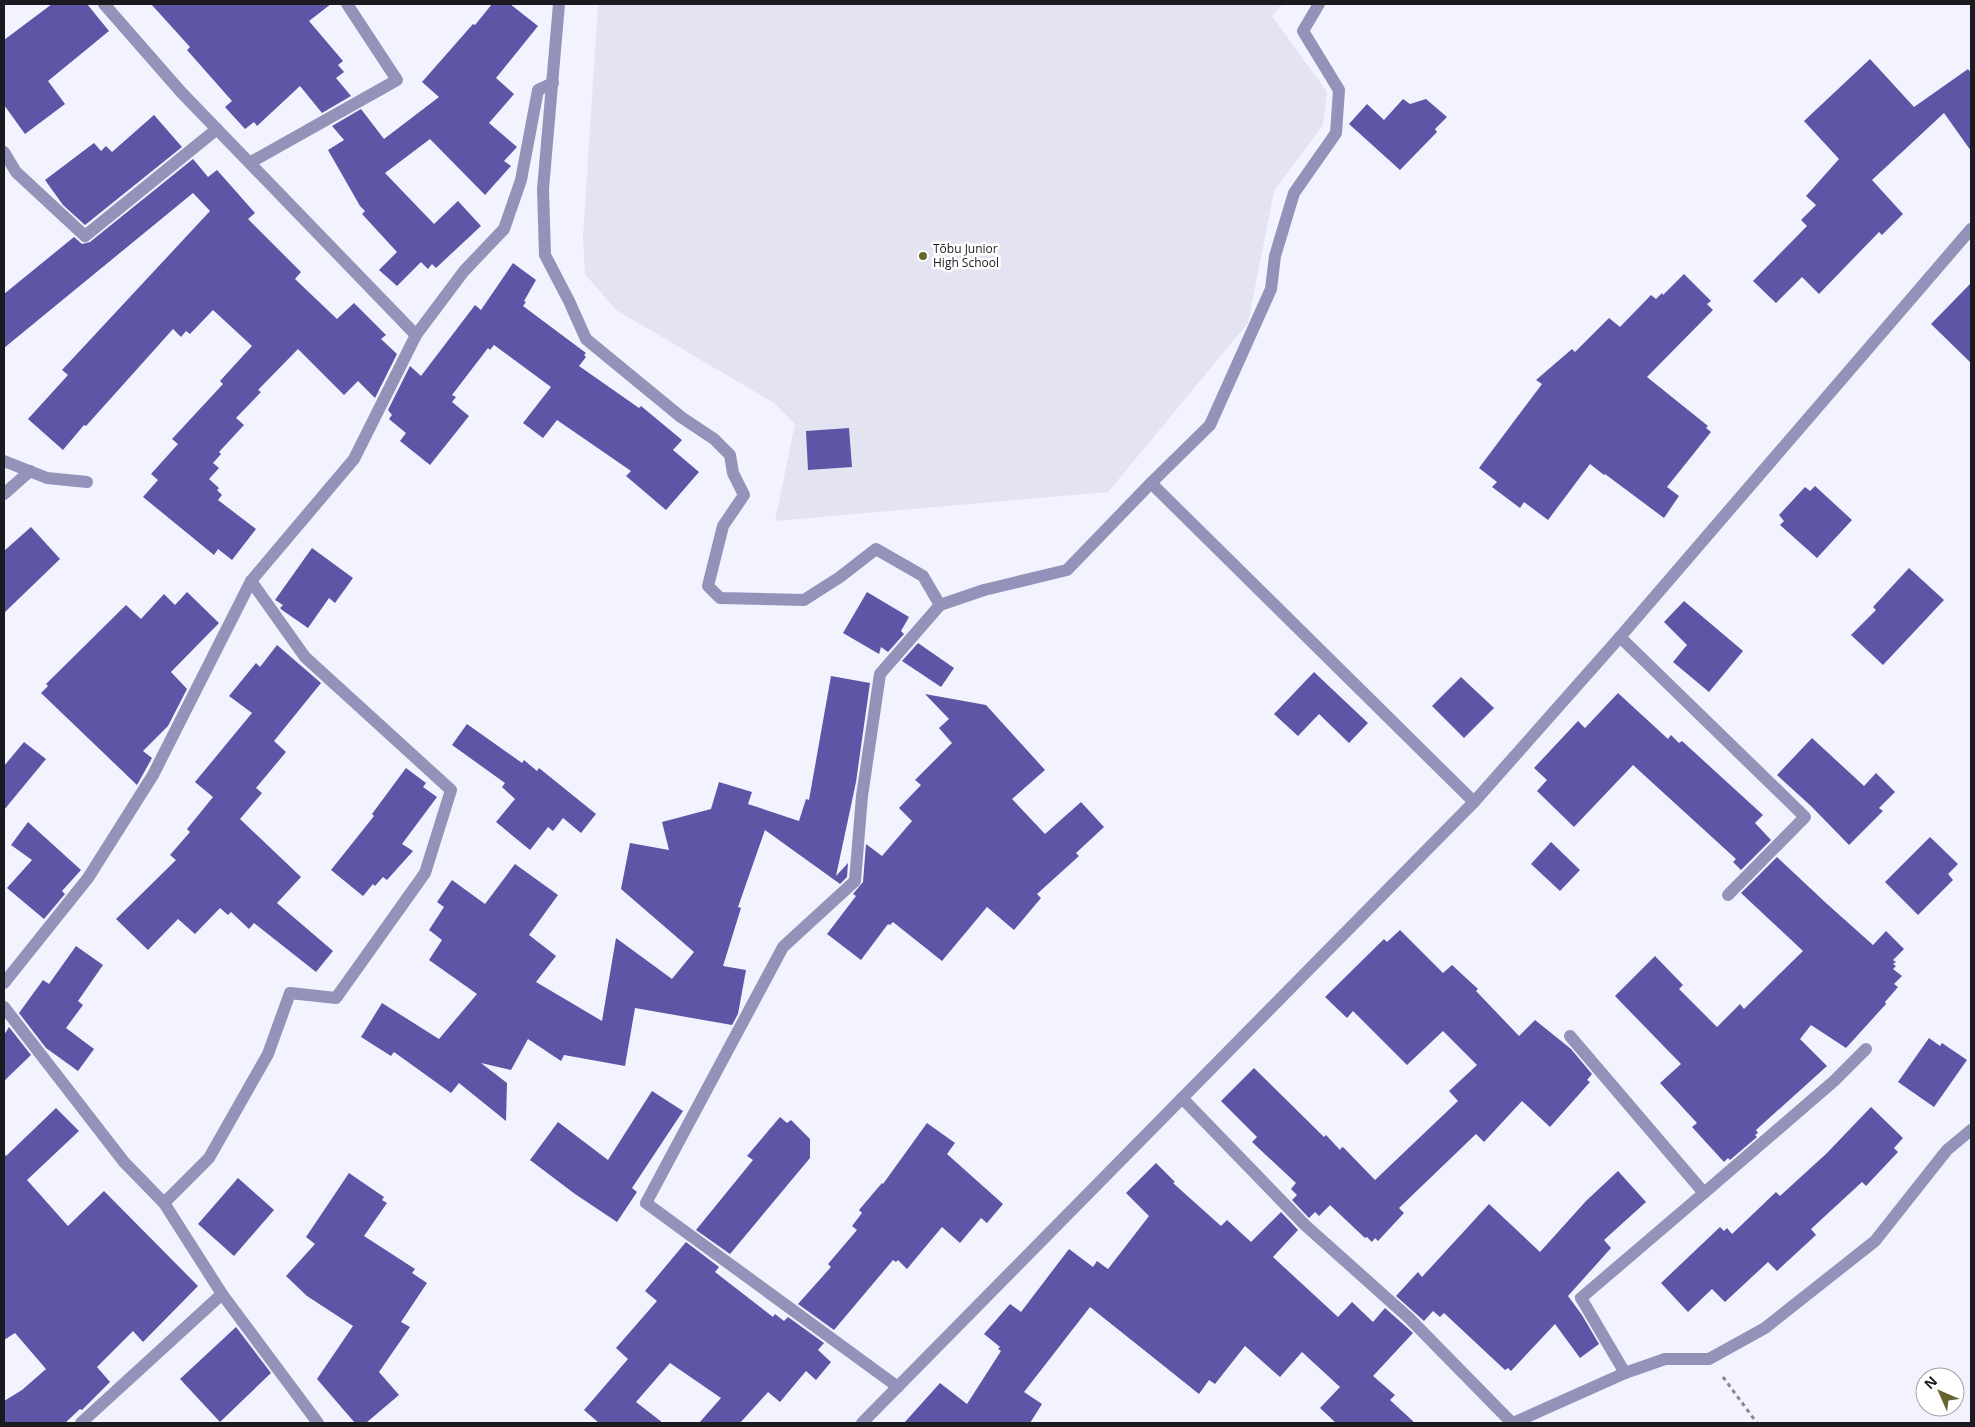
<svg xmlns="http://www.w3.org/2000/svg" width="1975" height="1427" viewBox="0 0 1975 1427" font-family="'Open Sans',sans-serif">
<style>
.built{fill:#e3e3f1}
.building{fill:#5d56a7}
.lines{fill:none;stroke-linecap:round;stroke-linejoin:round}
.path{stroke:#878890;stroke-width:3;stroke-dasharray:4 4;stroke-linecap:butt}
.service{stroke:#9393ba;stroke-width:12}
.minor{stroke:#9393ba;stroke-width:12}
.tertiary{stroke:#9393ba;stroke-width:12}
.poi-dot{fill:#686431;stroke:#fff;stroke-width:2}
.labels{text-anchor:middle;stroke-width:5;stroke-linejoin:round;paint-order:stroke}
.poi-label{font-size:12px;fill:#1a1a20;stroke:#fff;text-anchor:start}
</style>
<rect width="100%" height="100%" fill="#f2f3fe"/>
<!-- built -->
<path class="built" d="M 598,4 L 1283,4 L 1272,16 L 1327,92 L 1323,125 L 1274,191 L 1248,323 L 1108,492 L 775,521 L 795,424 L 774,403 L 616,310 L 585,274 L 583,237 Z"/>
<!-- building -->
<g class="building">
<path d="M 52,4 L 87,4 L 109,31 L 48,81 L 65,104 L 25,134 L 4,105 L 4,40 Z"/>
<path d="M 151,4 L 331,4 L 309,21 L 343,61 L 338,65 L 344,72 L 336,78 L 351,96 L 322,113 L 300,86 L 257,126 L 254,122 L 245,129 L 225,107 L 232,101 L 187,50 L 190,47 Z"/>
<path d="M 492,4 L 510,4 L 538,26 L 496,78 L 514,94 L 489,123 L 517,147 L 504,161 L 511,166 L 485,195 L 430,139 L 385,173 L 434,224 L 458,201 L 481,226 L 436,268 L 432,264 L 428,269 L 421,262 L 397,286 L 379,270 L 397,252 L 362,214 L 365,211 L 360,206 L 328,150 L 344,140 L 332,126 L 361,109 L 384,139 L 439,97 L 422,82 L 473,24 L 475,25 Z"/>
<path d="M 1870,59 L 1914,107 L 1968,69 L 1971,73 L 1971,151 L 1944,113 L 1872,180 L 1903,214 L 1882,235 L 1879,232 L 1819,294 L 1802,277 L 1776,303 L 1753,281 L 1807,226 L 1801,220 L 1816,205 L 1806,196 L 1839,159 L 1804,121 Z"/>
<path d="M 1403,99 L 1410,104 L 1426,99 L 1447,117 L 1435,129 L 1437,132 L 1400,170 L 1349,124 L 1367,104 L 1384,120 Z"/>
<path d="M 154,115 L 182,147 L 85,225 L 63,205 L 45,180 L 94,143 L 101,151 L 106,146 L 112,152 Z"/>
<path d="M 193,159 L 208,177 L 217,170 L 255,213 L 248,219 L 301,272 L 295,279 L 337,319 L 354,303 L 386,335 L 381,339 L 397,354 L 375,398 L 358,381 L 344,395 L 298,349 L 258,390 L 261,392 L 236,418 L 244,425 L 219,452 L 221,454 L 213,463 L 219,468 L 209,479 L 219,488 L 217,490 L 222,495 L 218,500 L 256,529 L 232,560 L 218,549 L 214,555 L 143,497 L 158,480 L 151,474 L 178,444 L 172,439 L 223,384 L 220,381 L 252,346 L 213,310 L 190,334 L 186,331 L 181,337 L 173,329 L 86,426 L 84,425 L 63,450 L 28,419 L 68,375 L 62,370 L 210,211 L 193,193 L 4,348 L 4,294 L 74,237 L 82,244 L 90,242 Z"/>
<path d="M 513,263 L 536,280 L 524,301 L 526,302 L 523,306 L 586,353 L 584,355 L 586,357 L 579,366 L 639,408 L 641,406 L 682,440 L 673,450 L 699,472 L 666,510 L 626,476 L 631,471 L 557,420 L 543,438 L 523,423 L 551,387 L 494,345 L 490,350 L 488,348 L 452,395 L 456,397 L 452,402 L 469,416 L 430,465 L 400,441 L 406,433 L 389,419 L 392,415 L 388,410 L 410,366 L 421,376 L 475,305 L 481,310 Z"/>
<path d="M 1684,274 L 1711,301 L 1707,304 L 1713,310 L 1647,377 L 1708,426 L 1706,428 L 1711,432 L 1667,487 L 1679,496 L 1664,518 L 1605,474 L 1604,475 L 1590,464 L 1548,520 L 1524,502 L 1520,508 L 1492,487 L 1497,482 L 1479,468 L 1542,384 L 1536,380 L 1572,349 L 1575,352 L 1609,318 L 1620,327 L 1651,295 L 1656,299 L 1662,293 L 1663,295 Z"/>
<path d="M 1971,283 L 1971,363 L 1931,324 Z"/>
<path d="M 849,428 L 852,467 L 808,470 L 806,431 Z"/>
<path d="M 1815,486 L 1852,520 L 1817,558 L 1780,525 L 1784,521 L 1779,515 L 1805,487 L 1810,491 Z"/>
<path d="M 31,527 L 60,559 L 4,613 L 4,551 Z"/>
<path d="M 312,548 L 353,578 L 335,603 L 329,598 L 308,628 L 282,610 L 280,608 L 283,605 L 275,600 Z"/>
<path d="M 1909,568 L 1944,600 L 1883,665 L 1851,635 L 1876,610 L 1873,607 Z"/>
<path d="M 187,592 L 219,623 L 171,672 L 187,689 L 168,726 L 143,751 L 152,758 L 137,785 L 41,693 L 48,686 L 46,684 L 126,605 L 141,619 L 164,594 L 175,605 Z"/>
<path d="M 867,592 L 909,617 L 901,631 L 904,634 L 888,652 L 881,647 L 879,654 L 843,633 Z"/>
<path d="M 1684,601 L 1743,651 L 1709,692 L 1673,662 L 1687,645 L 1664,622 Z"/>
<path d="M 918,643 L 954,668 L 941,687 L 902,661 Z"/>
<path d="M 277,645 L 321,683 L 274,741 L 286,752 L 256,788 L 262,793 L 240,819 L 301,877 L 277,903 L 333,951 L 316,972 L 254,923 L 249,929 L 231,912 L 228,915 L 220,908 L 195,934 L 178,919 L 148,950 L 116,919 L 176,860 L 170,855 L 190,832 L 187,829 L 213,797 L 195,782 L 252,713 L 229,696 L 256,663 L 260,667 Z"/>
<path d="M 1314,672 L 1368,723 L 1349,743 L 1319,714 L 1298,736 L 1274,714 Z"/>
<path d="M 831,676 L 870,683 L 856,782 L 836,876 L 848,863 L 847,877 L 840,884 L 765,830 L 738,907 L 741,908 L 723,966 L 746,970 L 738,1014 L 732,1025 L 635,1008 L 625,1066 L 564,1055 L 561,1061 L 528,1039 L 511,1070 L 481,1063 L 507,1083 L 506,1121 L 459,1083 L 451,1093 L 394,1052 L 391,1056 L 361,1037 L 382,1003 L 439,1039 L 477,994 L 429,960 L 442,940 L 429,930 L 444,907 L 437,902 L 452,880 L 485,904 L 515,864 L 558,895 L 529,935 L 556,956 L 536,982 L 602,1021 L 616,938 L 672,979 L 694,952 L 621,889 L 630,843 L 669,850 L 662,822 L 711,809 L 719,782 L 752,792 L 748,804 L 799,821 L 806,799 L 809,800 Z"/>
<path d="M 1461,677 L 1494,708 L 1464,738 L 1432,706 Z"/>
<path d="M 1618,693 L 1668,739 L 1671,735 L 1679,743 L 1682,741 L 1763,815 L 1755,823 L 1771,840 L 1741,870 L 1733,862 L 1736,859 L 1633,765 L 1574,827 L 1537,791 L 1547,780 L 1534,768 L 1578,721 L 1585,728 Z"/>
<path d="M 925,694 L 986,705 L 1045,770 L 1012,799 L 1045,834 L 1081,802 L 1104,827 L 1076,853 L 1079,856 L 1037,894 L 1041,898 L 1014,930 L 987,907 L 942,961 L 893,922 L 890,925 L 888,924 L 861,960 L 827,934 L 856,896 L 853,894 L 863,882 L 866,844 L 882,856 L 912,821 L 899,808 L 921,785 L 915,780 L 952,743 L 939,728 L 949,719 Z"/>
<path d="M 467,724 L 522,763 L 524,760 L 537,771 L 539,768 L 596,814 L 581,833 L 563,818 L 553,831 L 548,827 L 530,850 L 496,822 L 515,799 L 502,787 L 505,783 L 452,745 Z"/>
<path d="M 1812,738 L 1864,786 L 1876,773 L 1895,792 L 1879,808 L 1883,811 L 1849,845 L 1811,806 L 1777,775 Z"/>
<path d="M 24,742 L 46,759 L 4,810 L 4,766 Z"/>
<path d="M 406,768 L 426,783 L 423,787 L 437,797 L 402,844 L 413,851 L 387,880 L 383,877 L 375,886 L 373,884 L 363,896 L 331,870 L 374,816 L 372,814 Z"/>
<path d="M 28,822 L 81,870 L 62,891 L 65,894 L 44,919 L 7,888 L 32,860 L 11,845 Z"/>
<path d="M 1930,837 L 1958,864 L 1948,874 L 1953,880 L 1918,915 L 1885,882 Z"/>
<path d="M 1551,842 L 1580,870 L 1560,891 L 1531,864 Z"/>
<path d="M 1777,857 L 1826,903 L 1873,945 L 1886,931 L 1904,949 L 1893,960 L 1896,962 L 1893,964 L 1896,966 L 1893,969 L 1902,976 L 1894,984 L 1898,987 L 1885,1002 L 1886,1004 L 1846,1048 L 1811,1025 L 1800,1039 L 1827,1066 L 1756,1130 L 1758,1133 L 1755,1135 L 1757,1137 L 1730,1160 L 1728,1158 L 1724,1162 L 1692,1127 L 1697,1123 L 1660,1083 L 1681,1064 L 1615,996 L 1655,956 L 1683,985 L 1679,989 L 1717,1027 L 1740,1004 L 1744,1009 L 1803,951 L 1741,893 Z"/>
<path d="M 1400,930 L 1443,973 L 1452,965 L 1478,989 L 1476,991 L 1519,1036 L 1535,1020 L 1571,1049 L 1592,1074 L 1587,1080 L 1590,1082 L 1550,1127 L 1522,1101 L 1484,1142 L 1476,1134 L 1399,1208 L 1404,1213 L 1378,1241 L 1375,1238 L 1372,1242 L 1367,1237 L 1365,1238 L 1330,1205 L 1319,1216 L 1315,1212 L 1309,1218 L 1292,1200 L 1297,1195 L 1291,1189 L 1296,1183 L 1252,1142 L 1257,1137 L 1221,1101 L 1254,1068 L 1324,1137 L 1326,1135 L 1340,1150 L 1342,1147 L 1344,1148 L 1375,1180 L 1458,1101 L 1449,1091 L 1477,1065 L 1443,1031 L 1407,1065 L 1353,1011 L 1347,1018 L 1325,997 L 1384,939 L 1387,942 Z"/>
<path d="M 76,946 L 103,965 L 78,1001 L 83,1005 L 66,1028 L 94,1049 L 78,1071 L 46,1048 L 19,1013 L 43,980 L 49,984 Z"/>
<path d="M 9,1027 L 31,1055 L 4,1081 L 4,1035 Z"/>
<path d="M 1929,1038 L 1940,1046 L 1942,1043 L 1967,1060 L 1934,1107 L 1898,1082 Z"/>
<path d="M 652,1091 L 683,1111 L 632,1188 L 637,1192 L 617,1222 L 575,1194 L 530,1160 L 558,1122 L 608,1160 Z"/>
<path d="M 1871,1107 L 1903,1138 L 1894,1148 L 1898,1152 L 1866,1186 L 1862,1182 L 1811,1229 L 1816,1235 L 1777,1271 L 1768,1262 L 1725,1302 L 1712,1289 L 1688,1312 L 1661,1283 L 1720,1227 L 1724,1231 L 1727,1228 L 1732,1234 L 1776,1192 L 1780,1196 L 1827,1153 Z"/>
<path d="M 56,1108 L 79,1131 L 27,1180 L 68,1226 L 104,1191 L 198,1286 L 143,1342 L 133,1331 L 97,1367 L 110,1382 L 82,1410 L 80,1409 L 65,1423 L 4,1423 L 4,1401 L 22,1390 L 46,1369 L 15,1333 L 4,1340 L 4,1153 L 6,1156 Z"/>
<path d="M 780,1117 L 787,1123 L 791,1120 L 810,1139 L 810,1158 L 730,1254 L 696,1230 L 753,1160 L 747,1156 Z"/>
<path d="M 927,1123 L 955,1143 L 947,1154 L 1003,1204 L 987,1223 L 981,1218 L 960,1243 L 942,1227 L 907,1269 L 898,1260 L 896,1262 L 893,1260 L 834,1330 L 798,1304 L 831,1267 L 828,1264 L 857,1230 L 852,1226 L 862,1213 L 859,1210 L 882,1183 L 883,1184 Z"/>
<path d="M 1156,1163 L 1175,1182 L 1173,1183 L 1221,1226 L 1227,1220 L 1251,1242 L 1281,1212 L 1298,1230 L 1273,1257 L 1338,1317 L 1352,1302 L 1373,1322 L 1385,1308 L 1403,1324 L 1413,1333 L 1373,1376 L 1395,1395 L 1390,1400 L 1415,1423 L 1336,1423 L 1320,1408 L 1340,1387 L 1302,1352 L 1280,1377 L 1245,1346 L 1215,1384 L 1209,1380 L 1199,1394 L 1090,1307 L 1024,1392 L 1042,1404 L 1030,1423 L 904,1423 L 940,1383 L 967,1404 L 1001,1351 L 998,1349 L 1000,1347 L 984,1334 L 1010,1304 L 1021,1312 L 1069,1249 L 1093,1267 L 1097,1261 L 1108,1269 L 1149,1216 L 1126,1193 Z"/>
<path d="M 1618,1171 L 1646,1202 L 1604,1240 L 1611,1248 L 1568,1296 L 1582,1315 L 1599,1344 L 1580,1358 L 1555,1324 L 1511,1371 L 1508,1368 L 1505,1370 L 1444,1313 L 1440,1317 L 1433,1311 L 1424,1321 L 1396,1296 L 1418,1272 L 1422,1277 L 1489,1204 L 1540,1252 L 1586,1201 Z"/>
<path d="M 349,1173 L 384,1197 L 382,1200 L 387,1203 L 364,1236 L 415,1269 L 412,1273 L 427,1283 L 401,1322 L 410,1327 L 379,1372 L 399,1395 L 366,1423 L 355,1423 L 317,1379 L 353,1326 L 307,1296 L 286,1276 L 315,1244 L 306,1237 Z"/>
<path d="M 238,1178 L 274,1210 L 234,1256 L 198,1224 Z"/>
<path d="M 686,1242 L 719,1267 L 715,1272 L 773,1317 L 775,1314 L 784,1321 L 788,1317 L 824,1343 L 818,1350 L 831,1362 L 816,1380 L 806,1371 L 780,1402 L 768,1392 L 740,1423 L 699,1423 L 721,1398 L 670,1363 L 636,1402 L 663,1423 L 599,1423 L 584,1410 L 628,1359 L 616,1348 L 657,1301 L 645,1291 Z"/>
<path d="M 236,1327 L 271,1373 L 220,1422 L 180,1379 Z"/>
</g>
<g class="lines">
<!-- path -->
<path class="path" d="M 1723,1377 L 1757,1423"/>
<!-- service -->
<path class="service" d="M 81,1423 L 222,1294"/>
<!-- minor -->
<g class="minor">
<path d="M 104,4 L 181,92 L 416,335"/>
<path d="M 559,4 L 543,189 L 545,255 L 569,301 L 586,339 L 681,417 L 714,439 L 730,455 L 733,473 L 744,495 L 723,526 L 708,586 L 720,598 L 804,600 L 840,577 L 876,549 L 923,576 L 940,605"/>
<path d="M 4,152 L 16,172 L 85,236 L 217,129"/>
<path d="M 251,162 L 397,80 L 347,4"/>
<path d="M 4,461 L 47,478 L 87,482"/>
<path d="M 1151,483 L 1474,802"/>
<path d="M 4,494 L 30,471"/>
<path d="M 1620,637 L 1805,817 L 1728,895"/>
<path d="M 4,983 L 88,878 L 153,775 L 251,581 L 354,459 L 416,335 L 464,271 L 504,229 L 521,180 L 538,90 L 553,83"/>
<path d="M 4,1007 L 124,1162 L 164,1203 L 222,1294 L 318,1423"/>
<path d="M 1182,1098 L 1305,1225 L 1409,1318 L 1512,1423"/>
<path d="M 1704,1193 L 1834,1081 L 1866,1049"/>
<path d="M 164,1203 L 209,1158 L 268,1054 L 290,993 L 336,998 L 425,873 L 451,790 L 305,657 L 251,581"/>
<path d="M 1625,1373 L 1665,1359 L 1709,1359 L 1765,1328 L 1875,1241 L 1947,1150 L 1971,1130"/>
<path d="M 898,1387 L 646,1203 L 783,947 L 855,881 L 862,796 L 880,674 L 940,605 L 984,590 L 1067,570 L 1151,483 L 1210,425 L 1271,289 L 1275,256 L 1294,193 L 1336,133 L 1339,90 L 1303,31 L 1319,4"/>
<path d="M 1513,1423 L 1625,1373 L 1581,1298 L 1704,1193 L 1570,1036"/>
</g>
<!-- tertiary -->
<path class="tertiary" d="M 862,1423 L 1474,802 L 1620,637 L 1971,229"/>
</g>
<!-- markers -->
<circle class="poi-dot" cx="923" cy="256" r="5"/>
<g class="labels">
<!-- poi labels -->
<g class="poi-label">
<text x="933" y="253">Tōbu Junior<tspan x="933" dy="14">High School</tspan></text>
</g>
</g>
<!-- border -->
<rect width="1975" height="1427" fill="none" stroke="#1a1a20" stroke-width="10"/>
<!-- north arrow -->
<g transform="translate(1940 1392) rotate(315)"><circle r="24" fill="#ffffff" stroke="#a3a3a6"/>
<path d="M0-4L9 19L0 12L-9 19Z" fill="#686431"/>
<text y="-8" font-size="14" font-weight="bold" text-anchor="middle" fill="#1a1a20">N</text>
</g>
</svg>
